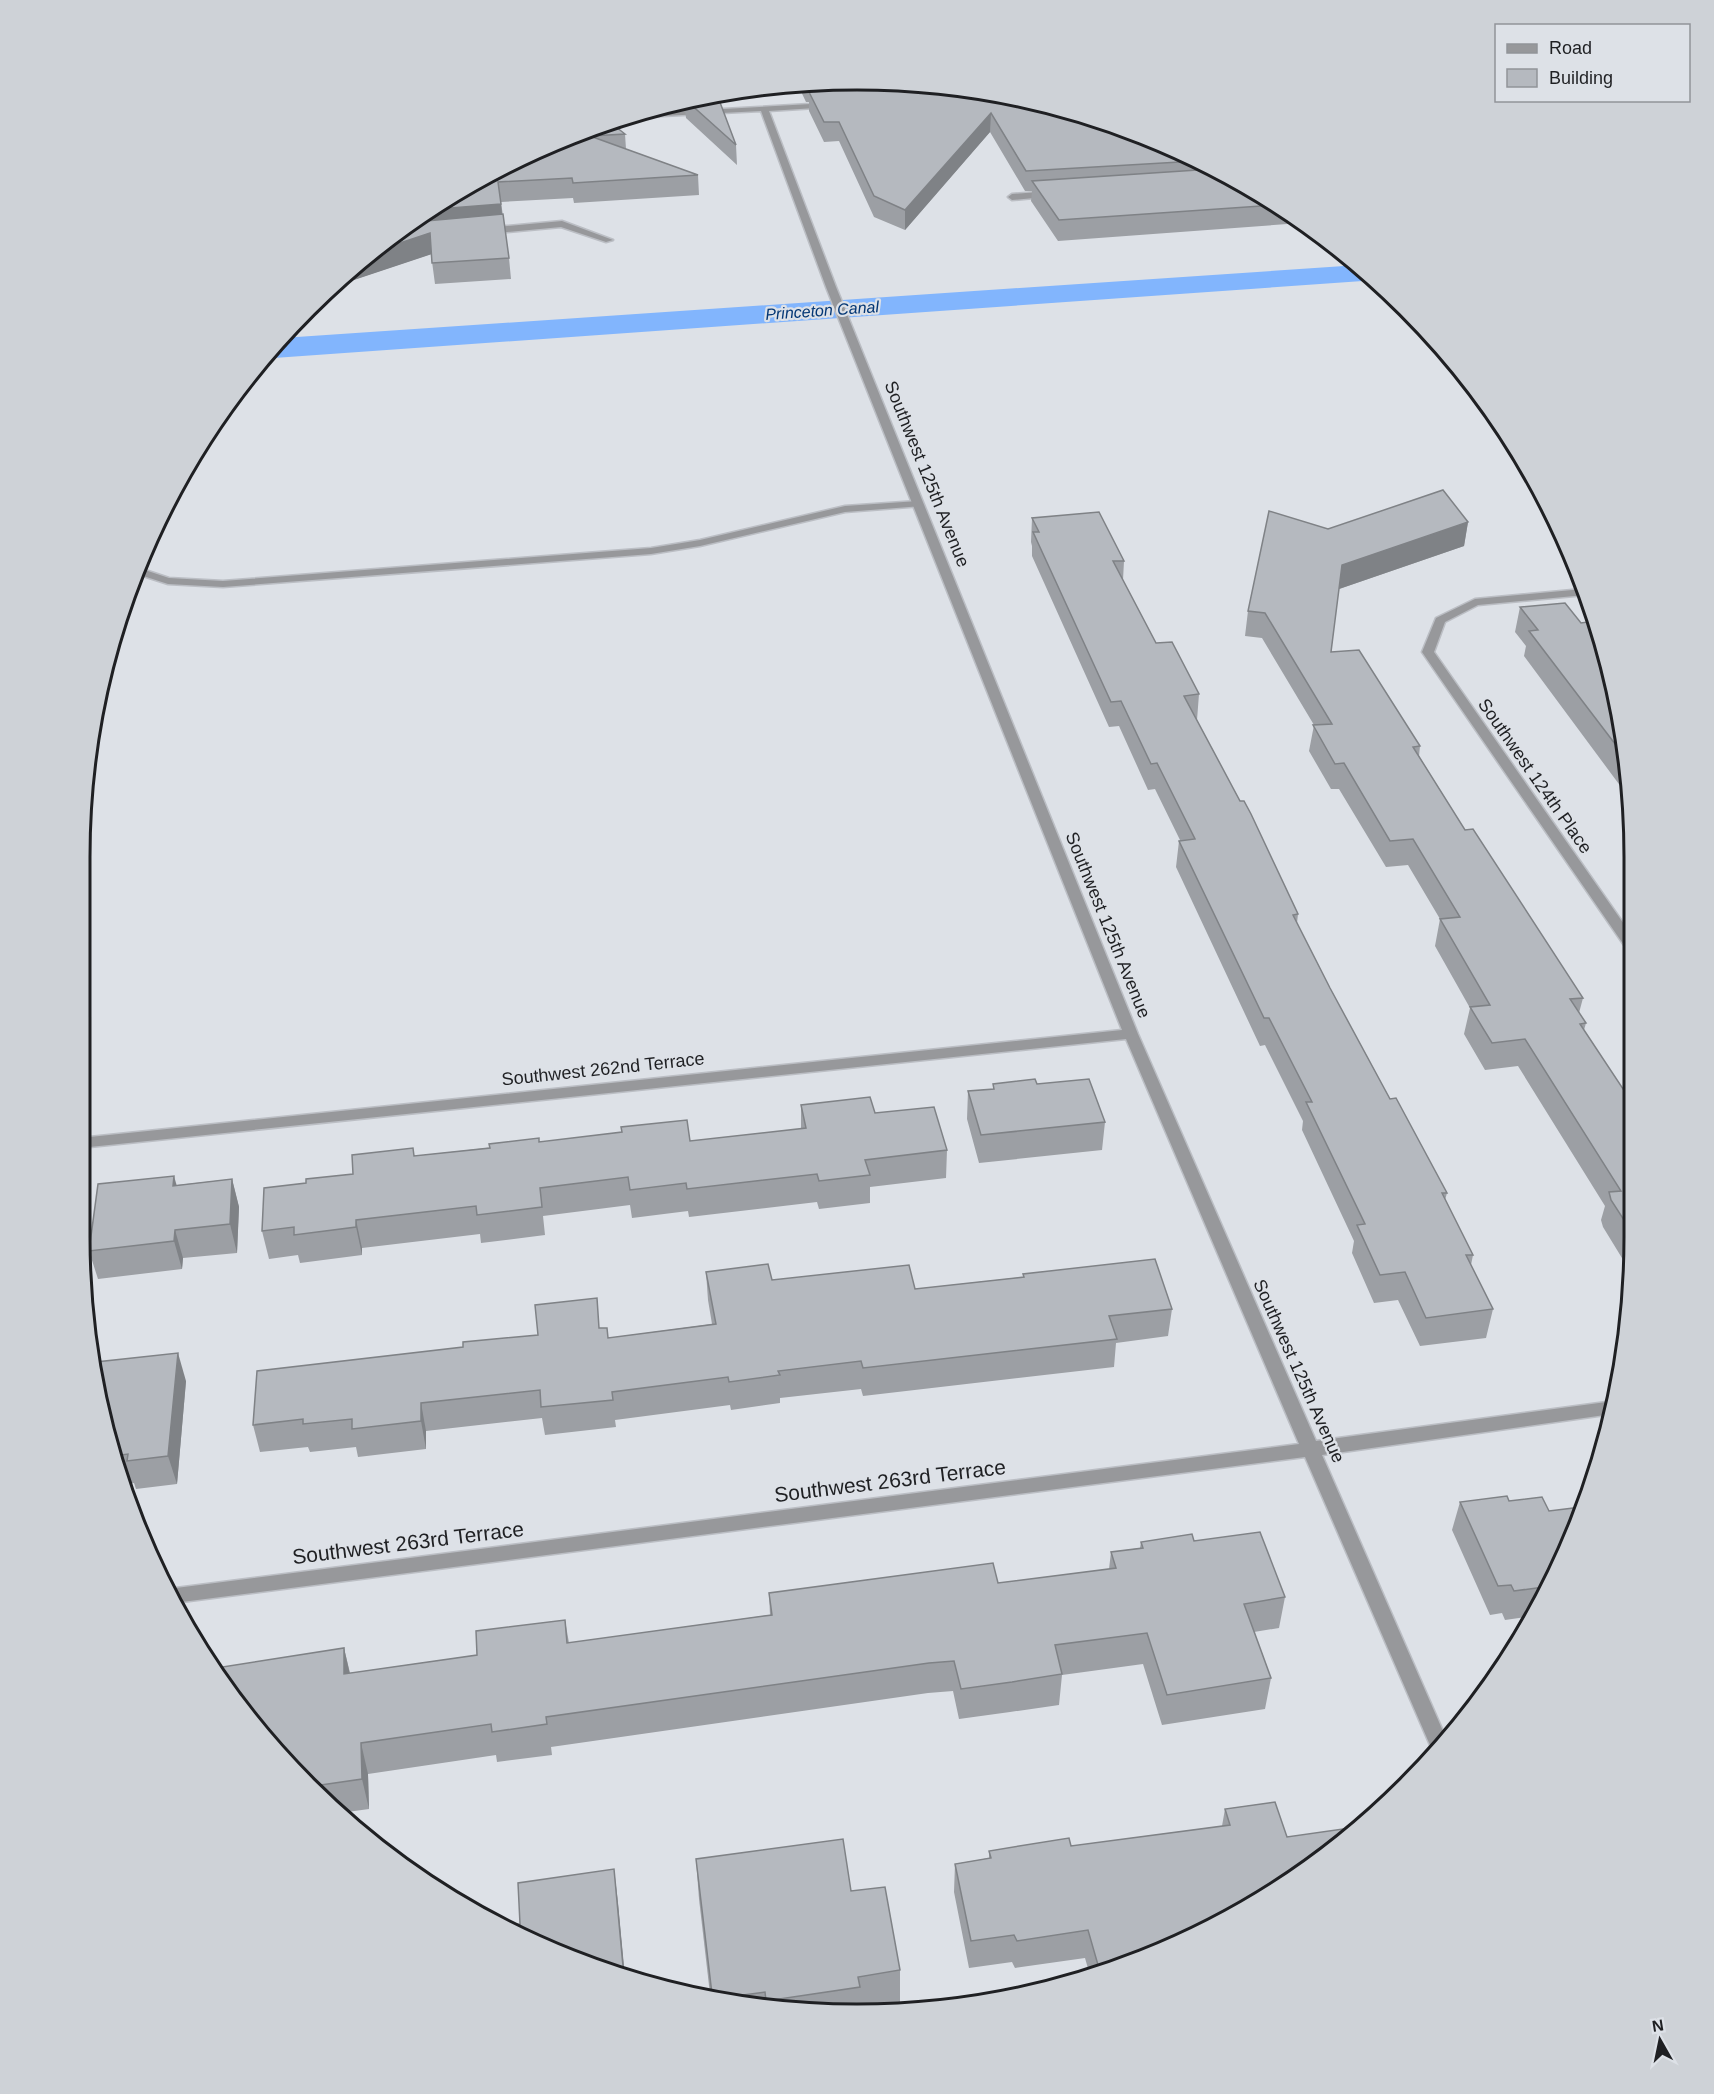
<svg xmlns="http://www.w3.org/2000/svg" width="1714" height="2094" viewBox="0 0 1714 2094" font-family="Arial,sans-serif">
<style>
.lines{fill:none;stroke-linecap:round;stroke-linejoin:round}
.canal{fill:#82b5fd;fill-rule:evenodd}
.service-casing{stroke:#bbbec4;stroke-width:3}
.minor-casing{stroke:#bbbec4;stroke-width:3}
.service{fill:#97989b;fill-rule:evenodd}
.minor{fill:#97989b;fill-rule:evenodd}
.wall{fill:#9c9fa4}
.shaded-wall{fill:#7f8286}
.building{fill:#b5b9bf;stroke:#7f8286;stroke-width:1.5}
.labels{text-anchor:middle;stroke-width:4.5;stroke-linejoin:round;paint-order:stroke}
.far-water-label{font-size:16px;font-style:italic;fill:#043775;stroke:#dde1e7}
.street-label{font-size:18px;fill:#1f2023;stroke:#dde1e7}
.near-street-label{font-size:21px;fill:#1f2023;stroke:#dde1e7}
.rim{fill:none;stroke:#1f2023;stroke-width:3}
</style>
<rect width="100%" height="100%" fill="#dde1e7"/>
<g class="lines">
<!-- canal -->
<path class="canal" d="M 1359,265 L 1377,280 L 274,358 L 267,356 L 282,338 Z"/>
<!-- service casing -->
<g class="service-casing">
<path id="service" d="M 918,501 L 922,502 L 922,506 L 845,512 L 700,546 L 651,554 L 223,587 L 168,584 L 134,573 L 136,567 L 169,578 L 223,581 L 651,548 L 700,540 L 845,506 Z"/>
</g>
<!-- minor casing -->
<g class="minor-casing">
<g id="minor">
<path d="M 828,103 L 831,103 L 831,107 L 769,111 L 836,287 L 1138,1034 L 1316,1441 L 1614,1401 L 1612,1414 L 1322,1455 L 1446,1738 L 1433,1752 L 1305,1457 L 174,1603 L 168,1589 L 1299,1444 L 1126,1039 L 80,1148 L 80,1138 L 1122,1030 L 826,287 L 761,111 L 623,118 L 634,114 Z"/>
<path d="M 1052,191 L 1055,192 L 1055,196 L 1012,200 L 1008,197 L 1012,194 Z"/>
<path d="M 562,221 L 613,240 L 606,242 L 561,227 L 485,234 L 481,231 L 485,228 Z"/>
<path d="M 1583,589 L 1585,595 L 1478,605 L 1445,622 L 1434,652 L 1633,937 L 1633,952 L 1628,951 L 1422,652 L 1436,618 L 1475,599 Z"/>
</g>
</g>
<!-- service -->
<use href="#service" class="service"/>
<!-- minor -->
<use href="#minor" class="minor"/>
</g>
<!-- wall -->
<g class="wall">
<path d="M 806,81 L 959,86 L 1107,121 L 1246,184 L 1301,223 L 1058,241 L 1031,201 L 1032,191 L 1025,191 L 990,132 L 905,230 L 874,217 L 839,141 L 824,142 L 809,111 L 809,102 L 806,102 L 797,83 Z"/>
<path d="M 715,96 L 736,145 L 737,165 L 686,118 L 685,109 L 677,109 L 671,103 Z"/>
<path d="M 611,123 L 625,134 L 626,149 L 698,175 L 699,195 L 574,203 L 573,198 L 501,202 L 509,258 L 511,279 L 435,284 L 431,254 L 332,287 L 425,211 Z"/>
<path d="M 1032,518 L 1124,561 L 1123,580 L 1156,643 L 1199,694 L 1197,720 L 1298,914 L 1297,923 L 1330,988 L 1390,1099 L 1447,1193 L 1445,1200 L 1473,1255 L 1471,1265 L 1493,1309 L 1486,1338 L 1420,1346 L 1398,1300 L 1374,1303 L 1352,1253 L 1354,1241 L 1302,1130 L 1303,1121 L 1265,1045 L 1260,1046 L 1176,867 L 1179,841 L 1180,840 L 1155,789 L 1148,790 L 1119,726 L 1109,727 L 1032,556 L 1032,546 L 1031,542 Z"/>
<path d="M 1468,522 L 1464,546 L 1339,589 L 1331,652 L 1420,746 L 1419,756 L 1465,830 L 1583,998 L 1579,1013 L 1586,1023 L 1584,1030 L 1627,1095 L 1633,1097 L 1633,1276 L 1603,1227 L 1601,1220 L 1605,1206 L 1518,1066 L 1485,1070 L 1464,1034 L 1470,1008 L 1435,946 L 1440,919 L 1408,865 L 1386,867 L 1339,789 L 1331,789 L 1309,751 L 1314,725 L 1262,638 L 1245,636 L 1248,611 L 1328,529 Z"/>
<path d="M 1520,607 L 1608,656 L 1631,795 L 1627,795 L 1524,656 L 1526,646 L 1515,632 Z"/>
<path d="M 993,1084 L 1105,1122 L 1102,1150 L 979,1163 L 967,1119 L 968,1091 L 993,1089 Z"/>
<path d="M 801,1105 L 875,1113 L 947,1150 L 946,1178 L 870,1187 L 870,1203 L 819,1209 L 817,1202 L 689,1217 L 688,1211 L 632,1218 L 630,1205 L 543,1216 L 545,1235 L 481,1243 L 480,1234 L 362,1248 L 362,1255 L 300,1263 L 298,1255 L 269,1259 L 262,1231 L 306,1183 L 353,1174 L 415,1156 L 540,1142 L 690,1141 L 801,1129 Z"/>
<path d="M 232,1179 L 239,1207 L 237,1253 L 183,1258 L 182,1269 L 98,1279 L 89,1251 L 177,1185 Z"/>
<path d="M 706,1272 L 772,1280 L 915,1289 L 1023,1277 L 1023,1274 L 1172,1309 L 1168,1336 L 1116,1343 L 1114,1367 L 863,1396 L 861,1389 L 780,1398 L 780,1403 L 731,1410 L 730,1405 L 615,1420 L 616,1427 L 545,1435 L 542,1418 L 426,1431 L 426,1449 L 358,1457 L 356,1447 L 310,1452 L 308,1447 L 260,1452 L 253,1425 L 463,1347 L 600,1328 L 608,1338 L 712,1324 L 708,1300 Z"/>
<path d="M 186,1381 L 177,1484 L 136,1489 L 134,1483 L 125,1484 L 106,1438 Z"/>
<path d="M 1509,1501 L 1549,1511 L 1554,1581 L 1532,1616 L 1505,1620 L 1502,1613 L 1490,1615 L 1452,1530 L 1460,1502 Z"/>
<path d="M 1194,1541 L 1285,1597 L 1279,1628 L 1254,1632 L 1271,1678 L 1265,1709 L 1162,1725 L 1143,1664 L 1062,1675 L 1059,1705 L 1010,1712 L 959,1719 L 953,1691 L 928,1693 L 551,1747 L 552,1755 L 497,1762 L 496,1755 L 368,1774 L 369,1809 L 340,1813 L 307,1787 L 344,1648 L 350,1673 L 477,1655 L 565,1620 L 569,1643 L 770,1615 L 769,1593 L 998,1583 L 1109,1569 L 1111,1552 L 1140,1548 L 1141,1542 Z"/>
<path d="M 1275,1802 L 1201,1934 L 1089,1972 L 1085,1958 L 1015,1968 L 1012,1962 L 969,1968 L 954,1892 L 955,1864 L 989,1858 L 989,1851 L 1071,1846 L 1222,1826 L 1225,1809 Z"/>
<path d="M 696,1859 L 851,1891 L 900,1970 L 900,2007 L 806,2013 L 710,1994 L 699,1899 Z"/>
</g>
<!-- shaded-wall -->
<g class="shaded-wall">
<path d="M 991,113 L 990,132 L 905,230 L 905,210 Z"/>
<path d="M 501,204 L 503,224 L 417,232 L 416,218 L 425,210 Z"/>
<path d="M 430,233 L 432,254 L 333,287 L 333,286 L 376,251 Z"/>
<path d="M 1468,522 L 1464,546 L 1339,589 L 1342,565 Z"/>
<path d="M 174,1176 L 182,1204 L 173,1186 Z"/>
<path d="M 232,1179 L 239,1207 L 237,1253 L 230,1224 Z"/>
<path d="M 356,1220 L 362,1248 L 362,1255 L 356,1227 Z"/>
<path d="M 175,1230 L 183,1258 L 182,1269 L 174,1241 Z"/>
<path d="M 178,1353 L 186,1381 L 177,1484 L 168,1456 Z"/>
<path d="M 421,1403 L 426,1431 L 426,1449 L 421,1421 Z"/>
<path d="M 344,1648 L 351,1679 L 344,1674 Z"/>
<path d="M 361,1743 L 368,1774 L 369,1809 L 362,1779 Z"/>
<path d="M 614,1869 L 618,1903 L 625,1977 L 624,1977 Z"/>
</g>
<!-- building -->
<g class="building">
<path d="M 804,81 L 806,81 L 831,82 L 805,83 Z"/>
<path d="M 918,85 L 959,86 L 1107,121 L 1197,161 L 1026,171 L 991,113 L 905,210 L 874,196 L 839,122 L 824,122 L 809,92 Z"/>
<path d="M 718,97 L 736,145 L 687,101 L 707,98 Z"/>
<path d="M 611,123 L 625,134 L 590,136 L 698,175 L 573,183 L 572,178 L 498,182 L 501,204 L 425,210 L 513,160 Z"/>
<path d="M 1213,169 L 1246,184 L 1275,205 L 1059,220 L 1032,181 Z"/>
<path d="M 503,214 L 509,258 L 432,263 L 430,233 L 376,251 L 412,221 L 415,222 Z"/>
<path d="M 1443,490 L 1468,522 L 1342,565 L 1331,652 L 1359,650 L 1420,746 L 1413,747 L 1465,830 L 1473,829 L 1583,998 L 1570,999 L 1586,1023 L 1580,1024 L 1627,1095 L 1631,1094 L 1633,1097 L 1633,1234 L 1611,1200 L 1609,1192 L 1621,1191 L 1525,1039 L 1492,1043 L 1470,1007 L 1490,1005 L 1440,919 L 1460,917 L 1413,839 L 1390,841 L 1344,763 L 1335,764 L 1313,725 L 1332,724 L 1265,613 L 1248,611 L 1269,511 L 1328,529 Z"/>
<path d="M 1099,512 L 1124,561 L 1113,561 L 1156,643 L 1172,642 L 1199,694 L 1184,696 L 1240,801 L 1244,801 L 1251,814 L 1298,914 L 1293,915 L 1330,988 L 1390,1099 L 1396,1098 L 1447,1193 L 1442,1193 L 1473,1255 L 1466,1255 L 1493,1309 L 1426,1318 L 1405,1272 L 1380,1275 L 1357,1225 L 1365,1224 L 1306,1102 L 1312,1102 L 1269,1018 L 1264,1018 L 1179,841 L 1195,839 L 1157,763 L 1151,764 L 1121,701 L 1111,702 L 1033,532 L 1039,532 L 1032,518 Z"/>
<path d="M 1565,603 L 1581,623 L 1595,621 L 1608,656 L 1625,757 L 1529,631 L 1538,630 L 1520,607 Z"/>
<path d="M 1035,1079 L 1037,1084 L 1089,1079 L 1105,1122 L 981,1135 L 968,1091 L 994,1089 L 993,1084 Z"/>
<path d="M 870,1097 L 875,1113 L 934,1107 L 947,1150 L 865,1160 L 870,1175 L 819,1181 L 817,1174 L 687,1189 L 686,1183 L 630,1190 L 628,1177 L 540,1188 L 542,1207 L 477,1215 L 476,1206 L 356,1220 L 356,1227 L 294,1235 L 294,1227 L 262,1231 L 264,1188 L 306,1183 L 306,1179 L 353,1174 L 352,1155 L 413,1148 L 414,1156 L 490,1148 L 489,1144 L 539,1138 L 539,1142 L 622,1132 L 621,1127 L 687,1120 L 690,1141 L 806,1128 L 801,1105 Z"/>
<path d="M 174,1176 L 173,1186 L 232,1179 L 230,1224 L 175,1230 L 174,1241 L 89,1251 L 98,1184 Z"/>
<path d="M 1155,1259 L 1172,1309 L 1109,1316 L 1117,1339 L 863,1368 L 861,1361 L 778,1371 L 780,1375 L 729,1382 L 728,1377 L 612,1392 L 613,1400 L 541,1407 L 540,1390 L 421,1403 L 421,1421 L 352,1429 L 352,1419 L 303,1424 L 303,1419 L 253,1425 L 257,1371 L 463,1347 L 463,1342 L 538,1335 L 535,1305 L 597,1298 L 599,1328 L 607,1328 L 608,1338 L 716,1324 L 706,1272 L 768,1264 L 772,1280 L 909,1265 L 915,1289 L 1024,1277 L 1023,1274 Z"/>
<path d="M 178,1353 L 168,1456 L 127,1461 L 128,1454 L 113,1456 L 106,1438 L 96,1362 Z"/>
<path d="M 1507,1496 L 1509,1501 L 1542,1497 L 1549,1511 L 1582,1507 L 1554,1581 L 1551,1586 L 1514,1591 L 1511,1585 L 1498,1586 L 1460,1502 Z"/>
<path d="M 1260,1532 L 1285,1597 L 1244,1604 L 1271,1678 L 1167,1695 L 1147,1633 L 1055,1645 L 1062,1674 L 1012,1682 L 961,1689 L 954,1661 L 929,1663 L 546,1717 L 547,1724 L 492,1732 L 491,1724 L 361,1743 L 362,1779 L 307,1787 L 216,1668 L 344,1648 L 344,1674 L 477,1655 L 476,1631 L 565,1620 L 567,1643 L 772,1615 L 769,1593 L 993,1563 L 998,1583 L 1116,1568 L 1111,1552 L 1143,1548 L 1141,1542 L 1192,1534 L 1194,1541 Z"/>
<path d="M 1275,1802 L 1287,1837 L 1357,1827 L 1331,1854 L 1201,1934 L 1123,1961 L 1098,1965 L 1088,1930 L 1017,1941 L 1014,1935 L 971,1941 L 955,1864 L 991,1858 L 989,1851 L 1069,1838 L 1071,1846 L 1230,1825 L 1225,1809 Z"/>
<path d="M 843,1839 L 851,1891 L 885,1887 L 900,1970 L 858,1977 L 860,1987 L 766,2001 L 765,1992 L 728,1997 L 712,1994 L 696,1859 Z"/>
<path d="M 614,1869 L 624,1977 L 607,1973 L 510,1925 L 520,1924 L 518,1883 Z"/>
</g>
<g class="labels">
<!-- far-water labels -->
<g class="far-water-label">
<text transform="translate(822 310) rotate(-4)" y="6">Princeton Canal</text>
</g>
<!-- street labels -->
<g class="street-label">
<text transform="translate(927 474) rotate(68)" y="6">Southwest 125th Avenue</text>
<text transform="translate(1535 776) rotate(55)" y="6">Southwest 124th Place</text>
<text transform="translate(1108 925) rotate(68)" y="6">Southwest 125th Avenue</text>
<text transform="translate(603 1069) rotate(-6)" y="6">Southwest 262nd Terrace</text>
<text transform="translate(1299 1371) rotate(66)" y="6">Southwest 125th Avenue</text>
</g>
<!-- near-street labels -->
<g class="near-street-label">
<text transform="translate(890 1481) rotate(-7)" y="7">Southwest 263rd Terrace</text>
<text transform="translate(408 1543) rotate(-7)" y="7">Southwest 263rd Terrace</text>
</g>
</g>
<!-- crop -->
<path d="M0 0H1714V2094H0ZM857 90H857A767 767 0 0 1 1624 857V1237A767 767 0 0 1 857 2004H857A767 767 0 0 1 90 1237V857A767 767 0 0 1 857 90Z" fill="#ced2d7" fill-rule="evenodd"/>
<path class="rim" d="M857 90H857A767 767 0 0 1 1624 857V1237A767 767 0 0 1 857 2004H857A767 767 0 0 1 90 1237V857A767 767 0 0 1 857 90Z"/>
<!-- legend -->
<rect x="1495" y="24" width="195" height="78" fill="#dde1e7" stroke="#919499" stroke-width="1.5"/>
<rect x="1507" y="44" width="30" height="9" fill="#97989b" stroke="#919499" stroke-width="1.5"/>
<text x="1549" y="54" font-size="18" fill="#1f2023">Road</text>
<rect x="1507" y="69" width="30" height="18" fill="#b5b9bf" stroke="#919499" stroke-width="1.5"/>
<text x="1549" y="84" font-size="18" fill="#1f2023">Building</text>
<!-- north arrow -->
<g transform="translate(1660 2040) rotate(351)" stroke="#dde1e7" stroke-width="4.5" paint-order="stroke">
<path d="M0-4.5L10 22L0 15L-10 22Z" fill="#1f2023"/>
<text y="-9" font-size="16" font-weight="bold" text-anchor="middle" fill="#1f2023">N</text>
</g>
</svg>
